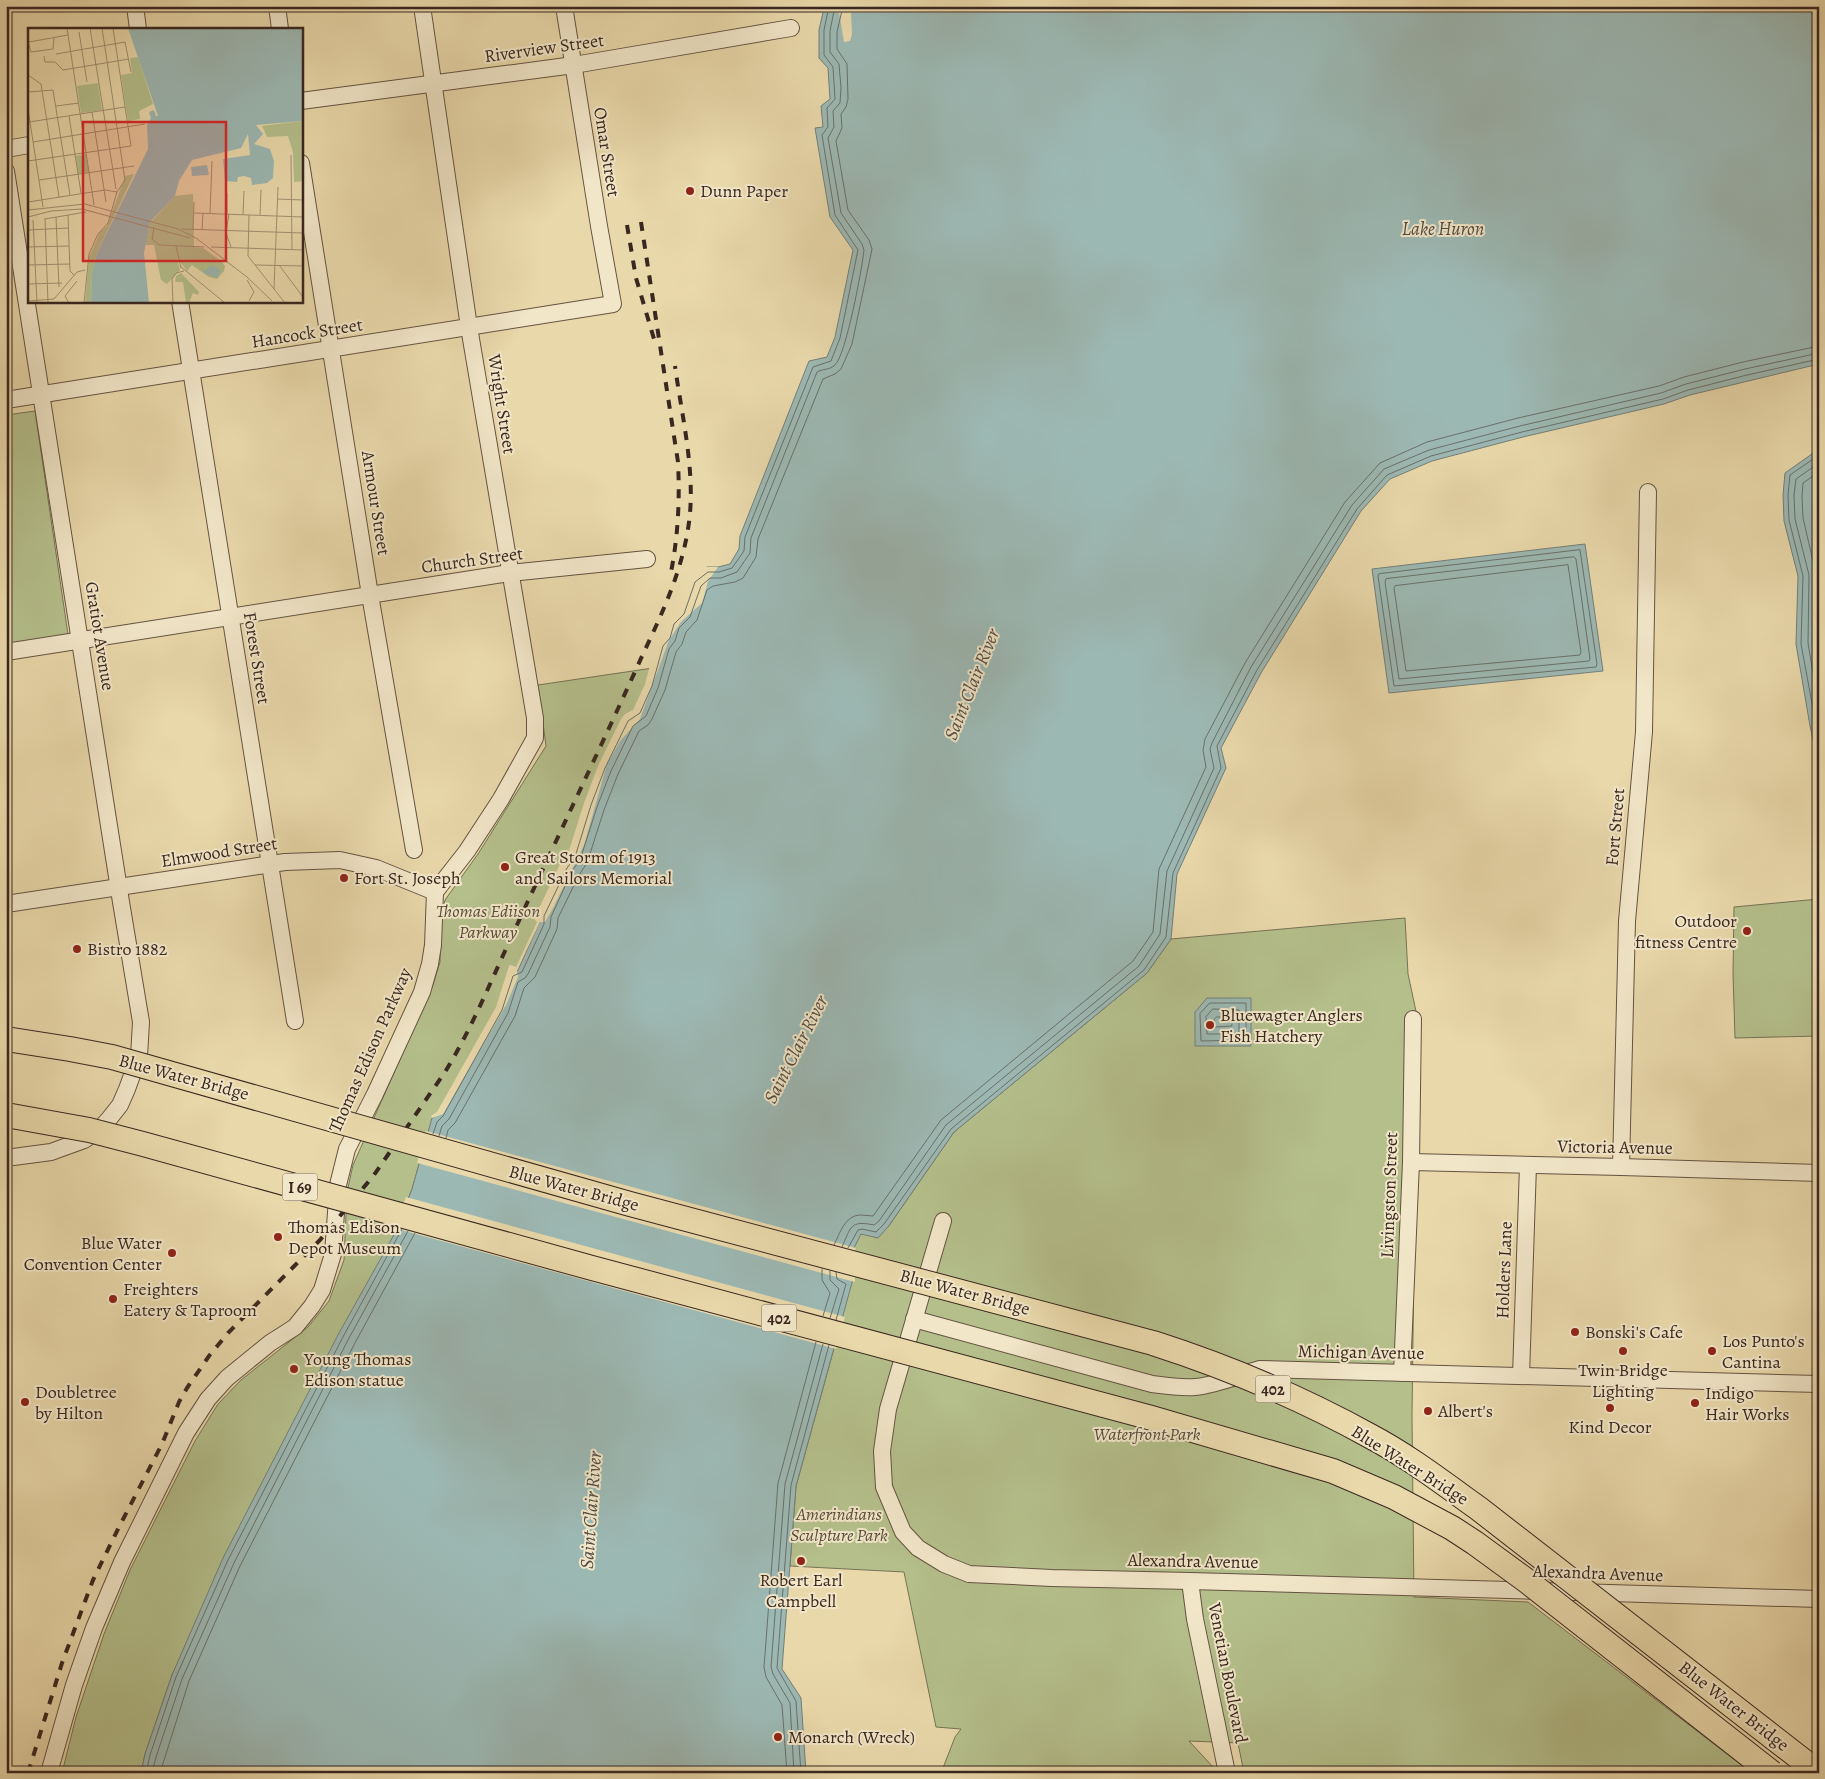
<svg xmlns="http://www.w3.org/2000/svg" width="1825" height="1779" viewBox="0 0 1825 1779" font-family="Alegreya,serif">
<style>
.green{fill:#b4bf8b;stroke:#767356}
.water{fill:#9cb8b3;stroke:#747e78}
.pier{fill:#e9d8aa}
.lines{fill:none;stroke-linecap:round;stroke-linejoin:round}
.shore{stroke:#6a706a;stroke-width:1}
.minor-casing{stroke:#655342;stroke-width:18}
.minor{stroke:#f1e6c8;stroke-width:16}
.rail{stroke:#392720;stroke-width:4;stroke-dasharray:9 9;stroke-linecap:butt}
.highway-bridge-casing{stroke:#392720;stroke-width:26;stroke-linecap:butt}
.highway-bridge{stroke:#e9d8aa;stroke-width:24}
.poi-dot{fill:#8f2418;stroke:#f1e6c8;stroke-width:2}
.labels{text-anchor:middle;stroke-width:4;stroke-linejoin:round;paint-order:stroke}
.shield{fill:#f1e6c8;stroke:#706052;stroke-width:1}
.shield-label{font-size:16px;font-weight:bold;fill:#392720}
.street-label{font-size:18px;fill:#392720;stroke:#f1e6c8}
.poi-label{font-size:18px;fill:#392720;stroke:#f1e6c8;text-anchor:start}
.park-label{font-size:18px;font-style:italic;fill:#584d3b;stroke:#f1e6c8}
.water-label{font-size:19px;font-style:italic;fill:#524b45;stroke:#f1e6c8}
.inset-road{fill:none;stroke:#a39173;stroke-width:1}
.view{fill:#d62828;fill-opacity:0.15;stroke:#d62828;stroke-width:2.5}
.inset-edge{fill:none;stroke:#392720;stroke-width:2.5}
</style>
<rect width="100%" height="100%" fill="#e9d8aa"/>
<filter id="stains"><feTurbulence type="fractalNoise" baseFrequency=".004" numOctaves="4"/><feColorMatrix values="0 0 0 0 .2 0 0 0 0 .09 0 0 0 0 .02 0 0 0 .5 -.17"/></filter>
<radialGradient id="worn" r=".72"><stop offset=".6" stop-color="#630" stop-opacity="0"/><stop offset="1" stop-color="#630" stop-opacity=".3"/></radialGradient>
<!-- green -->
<g class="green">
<path d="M 35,411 L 69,641 L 6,650 L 6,415 Z"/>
<path d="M 653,668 L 570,855 L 498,1008 L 429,1130 L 412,1189 L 395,1233 L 172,1675 L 145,1754 L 141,1773 L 62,1773 L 76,1717 L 104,1634 L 130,1570 L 195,1441 L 218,1404 L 241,1380 L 308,1327 L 329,1301 L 344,1260 L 347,1192 L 353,1165 L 433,985 L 440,962 L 441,918 L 445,900 L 478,854 L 546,746 L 538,685 Z"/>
<path d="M 1819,899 L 1819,1036 L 1735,1038 L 1733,974 L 1734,907 Z"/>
<path d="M 1405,918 L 1408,974 L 1417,1016 L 1412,1416 L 1414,1597 L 1528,1602 L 1752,1773 L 1244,1773 L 1238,1743 L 1189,1741 L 1213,1767 L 1214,1773 L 945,1773 L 943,1768 L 955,1737 L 961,1729 L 936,1727 L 904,1572 L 790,1566 L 796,1486 L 836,1341 L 839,1276 L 861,1233 L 888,1227 L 954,1132 L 1147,973 L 1171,939 Z"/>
</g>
<!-- water -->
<g class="water">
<path d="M 833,6 L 1819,6 L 1819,364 L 1690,395 L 1664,404 L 1523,437 L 1432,461 L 1390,479 L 1361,511 L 1261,673 L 1221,748 L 1226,768 L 1177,874 L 1171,939 L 1147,973 L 954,1132 L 888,1227 L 878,1238 L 861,1234 L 840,1276 L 853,1279 L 796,1486 L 782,1669 L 801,1698 L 806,1773 L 141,1773 L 145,1754 L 172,1675 L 223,1558 L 339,1333 L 395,1233 L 412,1189 L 432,1118 L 439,1114 L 518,970 L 570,855 L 601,766 L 635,711 L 680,612 L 707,567 L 718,567 L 730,564 L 739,549 L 740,536 L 809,361 L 827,357 L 835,337 L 853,250 L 830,217 L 815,128 L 823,127 L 821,106 L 830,99 L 828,68 L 819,58 L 819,30 L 824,8 Z"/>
<path d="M 1819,449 L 1819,752 L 1815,749 L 1810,726 L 1796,644 L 1798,576 L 1784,521 L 1783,495 L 1785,473 Z"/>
<path d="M 1585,544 L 1603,671 L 1389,693 L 1372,569 Z"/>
<path d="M 1207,998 L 1251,998 L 1251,1046 L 1195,1046 L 1195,1012 Z"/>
</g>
<!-- pier -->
<g class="pier">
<path d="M 838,6 L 853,6 L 851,13 L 852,34 L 850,41 L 844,42 Z"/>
<path d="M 707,567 L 718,567 L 708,581 L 702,603 L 681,622 L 669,640 L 640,719 L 620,741 L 607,764 L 584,845 L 552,910 L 545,922 L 540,922 L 517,970 L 518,977 L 506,1005 L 443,1114 L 432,1118 L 431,1116 L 437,1112 L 496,1007 L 509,966 L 511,965 L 516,967 L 537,922 L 534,919 L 560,864 L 568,854 L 584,803 L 598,766 L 621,719 L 625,714 L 633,710 L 645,684 L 656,643 L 663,634 L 667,621 L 678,611 L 689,577 L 700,568 Z"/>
<path d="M 426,1131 L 856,1248 L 843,1274 L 855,1277 L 855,1282 L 417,1163 Z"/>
<path d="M 406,1197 L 845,1317 L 836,1349 L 394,1228 Z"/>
</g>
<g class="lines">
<!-- shore -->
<g class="shore">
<path d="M 1819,455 L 1790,475 L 1788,495 L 1789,520 L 1803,576 L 1801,644 L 1819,741"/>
<path d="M 1819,463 L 1796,479 L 1794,495 L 1795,519 L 1809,575 L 1808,643 L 1819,710"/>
<path d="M 1819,472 L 1803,483 L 1802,496 L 1803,518 L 1816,574 L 1815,643 L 1819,664"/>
<path d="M 1580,550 L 1597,664 L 1596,667 L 1394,686 L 1378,576 L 1379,574 Z"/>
<path d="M 1574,557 L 1576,559 L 1590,659 L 1589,661 L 1399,679 L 1385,582 L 1386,579 Z"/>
<path d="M 1568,565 L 1581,652 L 1580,655 L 1406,671 L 1394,588 L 1395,586 Z"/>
<path d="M 1210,1003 L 1246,1003 L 1246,1040 L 1201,1041 L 1200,1014 Z"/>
<path d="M 1213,1009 L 1239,1010 L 1239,1034 L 1207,1034 L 1206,1017 Z"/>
<path d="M 1217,1017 L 1231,1017 L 1232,1026 L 1215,1027 L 1214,1020 Z"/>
<path d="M 433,1134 L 437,1122 L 443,1116 L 502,1010 L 513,976 L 522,972 L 544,924 L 544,916 L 567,868 L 575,857 L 591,805 L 605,768 L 628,721 L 640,713 L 652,686 L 663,646 L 670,638 L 674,624 L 684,614 L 695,582 L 708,572 L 719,572 L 732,568 L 744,551 L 745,537 L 813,367 L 831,361 L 840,338 L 858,250 L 835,215 L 822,135 L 828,127 L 827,108 L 835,99 L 833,67 L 824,55 L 824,30 L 829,6"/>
<path d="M 439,1136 L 442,1126 L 449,1119 L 508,1013 L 518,982 L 525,978 L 528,974 L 550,927 L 551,917 L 572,871 L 580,860 L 597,807 L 611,771 L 633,726 L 646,716 L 658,688 L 669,649 L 675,641 L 679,628 L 690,617 L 701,586 L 710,578 L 721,578 L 737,572 L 750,553 L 751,538 L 817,372 C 822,369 830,370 835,365 C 846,355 862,269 864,250 L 862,244 L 841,213 L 828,138 L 834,127 L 833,111 L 840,103 L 841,88 L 839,64 L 830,52 L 830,31 L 835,6"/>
<path d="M 446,1138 L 448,1130 L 455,1123 L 515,1016 L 524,988 L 535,977 L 557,929 L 558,918 L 579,875 L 587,863 L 604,810 L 618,774 L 639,731 L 648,725 L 652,719 L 665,690 L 676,652 L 682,644 L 686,632 L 697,620 L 707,590 L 713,586 L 735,582 L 743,578 L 756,557 L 758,539 L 823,379 L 835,374 L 841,369 L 852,344 L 872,249 L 869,240 L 848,210 L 836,141 L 842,128 L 841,114 L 846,107 L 848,99 L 847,64 L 837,49 L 837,32 L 843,6"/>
<path d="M 834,1245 C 840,1233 845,1215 861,1215 C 865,1215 869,1216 873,1216 L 941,1120 L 1133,961 L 1153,932 L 1159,869 L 1206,767 L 1203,750 L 1205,739 L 1245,663 L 1345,502 L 1380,463 L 1427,442 L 1518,418 L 1659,386 L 1684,377 L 1743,362 L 1819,346"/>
<path d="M 842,1247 C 851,1227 850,1220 874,1225 L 879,1221 L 946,1125 L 1139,966 L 1160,934 L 1167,871 L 1214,768 L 1210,749 L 1212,743 L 1251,667 L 1352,505 L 1384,469 L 1429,450 L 1520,426 L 1661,393 L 1686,384 L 1745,369 L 1819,353"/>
<path d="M 848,1248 L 858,1230 L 862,1229 L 876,1232 L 884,1224 L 951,1129 L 1144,970 L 1166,937 L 1173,873 L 1221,768 L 1217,746 L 1257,670 L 1357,509 L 1387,475 L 1431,456 L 1522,432 L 1663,399 L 1688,390 L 1747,375 L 1819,359"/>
<path d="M 822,1269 L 822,1280 L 830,1293 L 823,1316"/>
<path d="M 830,1271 L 830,1280 L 839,1289 L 830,1318"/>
<path d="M 836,1272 L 837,1279 L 846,1284 L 836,1320"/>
<path d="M 146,1773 L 150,1755 L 176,1677 L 228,1560 L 344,1335 L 402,1229"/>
<path d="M 152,1773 L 156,1757 L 182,1679 L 234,1563 L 349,1338 L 408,1231"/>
<path d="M 160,1773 L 189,1681 L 240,1566 L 356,1341 L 415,1233"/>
<path d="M 787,1773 L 782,1705 L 766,1677 L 764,1667 L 778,1483 L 816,1342"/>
<path d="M 794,1773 L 790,1703 L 773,1674 L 771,1667 L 785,1484 L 823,1344"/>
<path d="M 801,1773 L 796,1701 L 777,1668 L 791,1485 L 829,1345"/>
</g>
<!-- minor casing -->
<g class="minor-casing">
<g id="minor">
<path d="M 135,6 L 138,29"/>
<path d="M 277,6 L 280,29"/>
<path d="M 422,6 L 469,327 L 535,718 L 535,738 L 501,799 L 467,851 L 435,892"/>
<path d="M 301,101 L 574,65 L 791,28"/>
<path d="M 6,149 L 29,145"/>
<path d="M 301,163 L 370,595 L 414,850"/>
<path d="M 6,171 L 121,902 L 141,1022 L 139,1056 L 127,1089 L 120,1105 L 109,1119 L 99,1130 L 84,1140 L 51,1152 L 6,1158"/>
<path d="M 180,301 L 295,1021"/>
<path d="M 6,400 L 613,304 L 599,226 L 564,6"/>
<path d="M 6,652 L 510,573 L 647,559"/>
<path d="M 6,904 L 285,862 L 340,860 L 376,868 L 435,892"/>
<path d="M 1411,1162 L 1621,1167 L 1819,1173"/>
<path d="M 1621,1167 L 1627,921 L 1644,732 L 1648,492"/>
<path d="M 943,1221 L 888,1409 L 882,1451 L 884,1487 L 903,1532 L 918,1548 L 944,1564 L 969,1574 L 1052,1578 L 1190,1581 L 1819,1599"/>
<path d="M 914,1319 L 1152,1384 C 1167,1386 1181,1388 1195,1387 C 1217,1385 1239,1375 1260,1369 L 1819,1384"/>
<path d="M 1402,1373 L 1411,1162 L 1413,1019"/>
<path d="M 1521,1376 L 1528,1165"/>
<path d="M 1190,1581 L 1195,1619 L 1227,1773"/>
<path d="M 49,1773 L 74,1685 L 94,1628 L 122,1562 L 186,1433 L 208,1399 L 227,1378 L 270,1343 L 295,1327 L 312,1306 L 322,1290 L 333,1254 L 338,1185 L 347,1149 L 375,1094 L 422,992 L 430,964 L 433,945 L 435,892"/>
</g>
</g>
<!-- minor -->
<use href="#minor" class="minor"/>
<!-- rail -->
<g class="rail">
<path d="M 641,222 L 678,462 C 680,501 678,539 670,577"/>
<path d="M 627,225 L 636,278 L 654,339"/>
<path d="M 28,1773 L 62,1663 L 93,1580 L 119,1527 L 162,1444 L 179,1402 L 187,1388 L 209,1356 L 228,1333 L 320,1240 L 374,1175 L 445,1072 C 471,1030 490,983 511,938 C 531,894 552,850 572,807 C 596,756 620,705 643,654 C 662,614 681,573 688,529 C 697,476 682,418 675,366"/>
</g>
<!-- highway-bridge casing -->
<g class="highway-bridge-casing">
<g id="highway-bridge">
<path d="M 6,1039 L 70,1049 L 112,1057 L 630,1204 L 1153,1343 C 1228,1367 1301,1398 1370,1436 C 1408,1456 1443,1483 1478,1508 L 1819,1773"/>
<path d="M 6,1115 L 89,1130 L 143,1144 L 592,1268 L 1148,1417 L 1333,1471 L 1394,1497 L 1452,1528 L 1475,1543 L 1527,1581 L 1772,1773"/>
</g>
</g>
<!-- highway-bridge -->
<use href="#highway-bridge" class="highway-bridge"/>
</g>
<!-- markers -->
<g class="poi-dot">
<circle cx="690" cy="191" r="5"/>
<circle cx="505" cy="867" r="5"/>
<circle cx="344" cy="878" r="5"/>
<circle cx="1747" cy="931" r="5"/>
<circle cx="77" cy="949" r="5"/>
<circle cx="1210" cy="1025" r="5"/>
<circle cx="278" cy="1237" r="5"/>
<circle cx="172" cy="1253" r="5"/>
<circle cx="113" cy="1299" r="5"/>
<circle cx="1575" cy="1332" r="5"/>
<circle cx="1623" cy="1351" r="5"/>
<circle cx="1712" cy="1351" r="5"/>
<circle cx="294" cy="1369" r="5"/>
<circle cx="25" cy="1402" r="5"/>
<circle cx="1695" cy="1403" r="5"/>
<circle cx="1610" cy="1408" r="5"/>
<circle cx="1428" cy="1411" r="5"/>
<circle cx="801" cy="1561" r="5"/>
<circle cx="778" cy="1737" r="5"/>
</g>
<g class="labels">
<!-- shield labels -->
<g class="shield">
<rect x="282.5" y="1173.5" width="35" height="27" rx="4"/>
<rect x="761.5" y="1304.5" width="35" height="27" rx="4"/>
<rect x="1255.5" y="1375.5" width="35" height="27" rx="4"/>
</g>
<g class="shield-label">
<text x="300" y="1193">I 69</text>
<text x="779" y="1324">402</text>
<text x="1273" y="1395">402</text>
</g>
<!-- street labels -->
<g class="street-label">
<text transform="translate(544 48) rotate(-8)" y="6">Riverview Street</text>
<text transform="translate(607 152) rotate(81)" y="6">Omar Street</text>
<text transform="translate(307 333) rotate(-9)" y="6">Hancock Street</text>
<text transform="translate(502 404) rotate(81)" y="6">Wright Street</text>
<text transform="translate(376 503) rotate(81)" y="6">Armour Street</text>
<text transform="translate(472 560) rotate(-8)" y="6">Church Street</text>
<text transform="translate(100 636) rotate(81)" y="6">Gratiot Avenue</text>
<text transform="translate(257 658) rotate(81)" y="6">Forest Street</text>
<text transform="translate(1615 827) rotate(-85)" y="6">Fort Street</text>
<text transform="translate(219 852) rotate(-9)" y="6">Elmwood Street</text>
<text transform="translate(370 1050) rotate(-66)" y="6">Thomas Edison Parkway</text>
<text transform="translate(184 1077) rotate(15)" y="6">Blue Water Bridge</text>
<text transform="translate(1615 1147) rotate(1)" y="6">Victoria Avenue</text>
<text transform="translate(574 1188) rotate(15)" y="6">Blue Water Bridge</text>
<text transform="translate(1389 1195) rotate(-88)" y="6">Livingston Street</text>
<text transform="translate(1504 1270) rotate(-88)" y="6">Holders Lane</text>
<text transform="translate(965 1292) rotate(15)" y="6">Blue Water Bridge</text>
<text transform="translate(1361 1352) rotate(1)" y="6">Michigan Avenue</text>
<text transform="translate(1410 1465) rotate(32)" y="6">Blue Water Bridge</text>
<text transform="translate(1193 1561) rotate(1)" y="6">Alexandra Avenue</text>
<text transform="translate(1598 1573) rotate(2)" y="6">Alexandra Avenue</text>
<text transform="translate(1228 1673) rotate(79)" y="6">Venetian Boulevard</text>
<text transform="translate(1734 1706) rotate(38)" y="6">Blue Water Bridge</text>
</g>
<!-- poi labels -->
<g class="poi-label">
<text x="700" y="197">Dunn Paper</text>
<text x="515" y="863">Great Storm of 1913<tspan x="515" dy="21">and Sailors Memorial</tspan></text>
<text x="354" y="884">Fort St. Joseph</text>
<text x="1737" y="927" text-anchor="end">Outdoor<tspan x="1737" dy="21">fitness Centre</tspan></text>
<text x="87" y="955">Bistro 1882</text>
<text x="1220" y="1021">Bluewagter Anglers<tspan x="1220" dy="21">Fish Hatchery</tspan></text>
<text x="288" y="1233">Thomas Edison<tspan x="288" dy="21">Depot Museum</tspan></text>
<text x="162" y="1249" text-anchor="end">Blue Water<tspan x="162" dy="21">Convention Center</tspan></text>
<text x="123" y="1295">Freighters<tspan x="123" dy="21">Eatery &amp; Taproom</tspan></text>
<text x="1585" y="1338">Bonski's Cafe</text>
<text x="1722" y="1347">Los Punto's<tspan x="1722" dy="21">Cantina</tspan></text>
<text x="304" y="1365">Young Thomas<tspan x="304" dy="21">Edison statue</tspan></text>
<text x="1623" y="1376" text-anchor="middle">Twin Bridge<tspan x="1623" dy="21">Lighting</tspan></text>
<text x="35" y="1398">Doubletree<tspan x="35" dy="21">by Hilton</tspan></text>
<text x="1705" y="1399">Indigo<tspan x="1705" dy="21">Hair Works</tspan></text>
<text x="1438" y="1417">Albert's</text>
<text x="1610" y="1433" text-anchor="middle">Kind Decor</text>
<text x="801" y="1586" text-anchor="middle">Robert Earl<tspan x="801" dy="21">Campbell</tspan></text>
<text x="788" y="1743">Monarch (Wreck)</text>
</g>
<!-- park labels -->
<g class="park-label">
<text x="488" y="917">Thomas Ediison<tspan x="488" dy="21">Parkway</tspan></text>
<text x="1147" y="1440">Waterfront Park</text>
<text x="839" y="1520">Amerindians<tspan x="839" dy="21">Sculpture Park</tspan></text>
</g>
<!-- water labels -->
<g class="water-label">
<text x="1443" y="235">Lake Huron</text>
<text transform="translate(971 684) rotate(-68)" y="7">Saint Clair River</text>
<text transform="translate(795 1049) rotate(-63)" y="7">Saint Clair River</text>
<text transform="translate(590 1510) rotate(-86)" y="7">Saint Clair River</text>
</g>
</g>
<!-- overview -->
<g transform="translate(28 28)">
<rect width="275" height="275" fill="#e9d8aa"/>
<path d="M 110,29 L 125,76 L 111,83 L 112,91 L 100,93 L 93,47 L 104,45 L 102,30 ZM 70,55 L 74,82 L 53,85 L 49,58 ZM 275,93 L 275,153 L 266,154 L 265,124 L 260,108 L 239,109 L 234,98 ZM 58,126 L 61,144 L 50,146 L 48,128 ZM 106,146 L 69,225 L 64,245 L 63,275 L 57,275 L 61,229 L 72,204 L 79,198 L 97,148 ZM 165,166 L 166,219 L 175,220 L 193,233 L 197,238 L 196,243 L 189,251 L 181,249 L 164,237 L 159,243 L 149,230 L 152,242 L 139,256 L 133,252 L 126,217 L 117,217 L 122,195 L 147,168 ZM 153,245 L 171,264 L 170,267 L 165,265 L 161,275 L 158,275 L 155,254 L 147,254 L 148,248 Z" fill="#b4bf8b"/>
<path d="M 100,0 L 275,0 L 275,93 L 228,97 L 235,106 L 226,116 L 242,121 L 246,133 L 245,150 L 239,155 L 224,157 L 223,150 L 216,148 L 210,149 L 209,154 L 197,153 L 195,131 L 222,127 L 220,106 L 213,120 L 164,132 L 151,153 L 147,168 L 122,194 L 116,225 L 121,275 L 63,275 L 64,245 L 69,225 L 120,121 L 119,97 L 123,90 L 121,84 L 126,82 L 128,88 L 130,88 ZM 179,137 L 181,147 L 164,148 L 163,139 ZM 185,237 L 193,243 L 189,250 L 174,244 Z" fill="#9cb8b3"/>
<path class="inset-road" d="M 39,0 L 66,177M 62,0 L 88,161M 51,4 L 59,54M 0,14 L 3,24 L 25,21 L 26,10M 1,14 L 40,7M 28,26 L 97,14 L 103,44M 16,28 L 17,34 L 27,34 L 35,42 L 101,31M 0,47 L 13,56 L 31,169M 0,64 L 25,62 L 42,167M 28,78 L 51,75M 0,81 L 15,179M 64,84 L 78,174M 41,88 L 53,165M 1,94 L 97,79M 5,114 L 117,96M 263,127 L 264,221M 0,133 L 103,118 L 85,0M 11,152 L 106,138M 249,171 L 275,172M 0,174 L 77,162 L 89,164M 0,182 L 57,176 L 150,201 L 168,210 L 219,249 L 244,273M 166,185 L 275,189M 182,185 L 184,133M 199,186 L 199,165M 201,186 L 198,205 L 203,219M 40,187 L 42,243 L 46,247M 215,187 L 216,163M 221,187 L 220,228 L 257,275M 232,187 L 233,162M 0,189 L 23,183 L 54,181 L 162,210M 28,189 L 31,259M 17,190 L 20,275M 17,191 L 58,184M 5,192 L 9,275M 126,200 L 124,211 L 131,217 L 176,219M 154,201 L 275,205M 0,202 L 40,200M 165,202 L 166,174M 174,202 L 175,185M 148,218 L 153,240M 0,219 L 41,218M 183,219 L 275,222M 0,237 L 42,236M 227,237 L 275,238M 251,237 L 275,269M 152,238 L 197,275M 219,252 L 226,264 L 221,273M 0,256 L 34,255M 246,261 L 250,159M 1,273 L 26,271 L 49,244 L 57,242M 41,275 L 37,268 L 49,253M 56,275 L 61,226 L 70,206 L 80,195 L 89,164 L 97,152 L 74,0M 145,275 L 144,251 L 148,245 L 156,243"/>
<path class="view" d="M 55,94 L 198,94 L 198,233 L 55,233 Z"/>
<rect width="275" height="275" class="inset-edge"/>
</g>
<!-- margin -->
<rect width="1825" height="1779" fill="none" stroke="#e9d8aa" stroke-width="25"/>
<rect x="8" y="8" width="1810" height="1764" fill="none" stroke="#392720" stroke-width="2.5"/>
<rect x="12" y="12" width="1800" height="1754" fill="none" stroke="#392720"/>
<rect width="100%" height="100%" filter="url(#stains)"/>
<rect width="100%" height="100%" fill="url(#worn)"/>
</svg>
